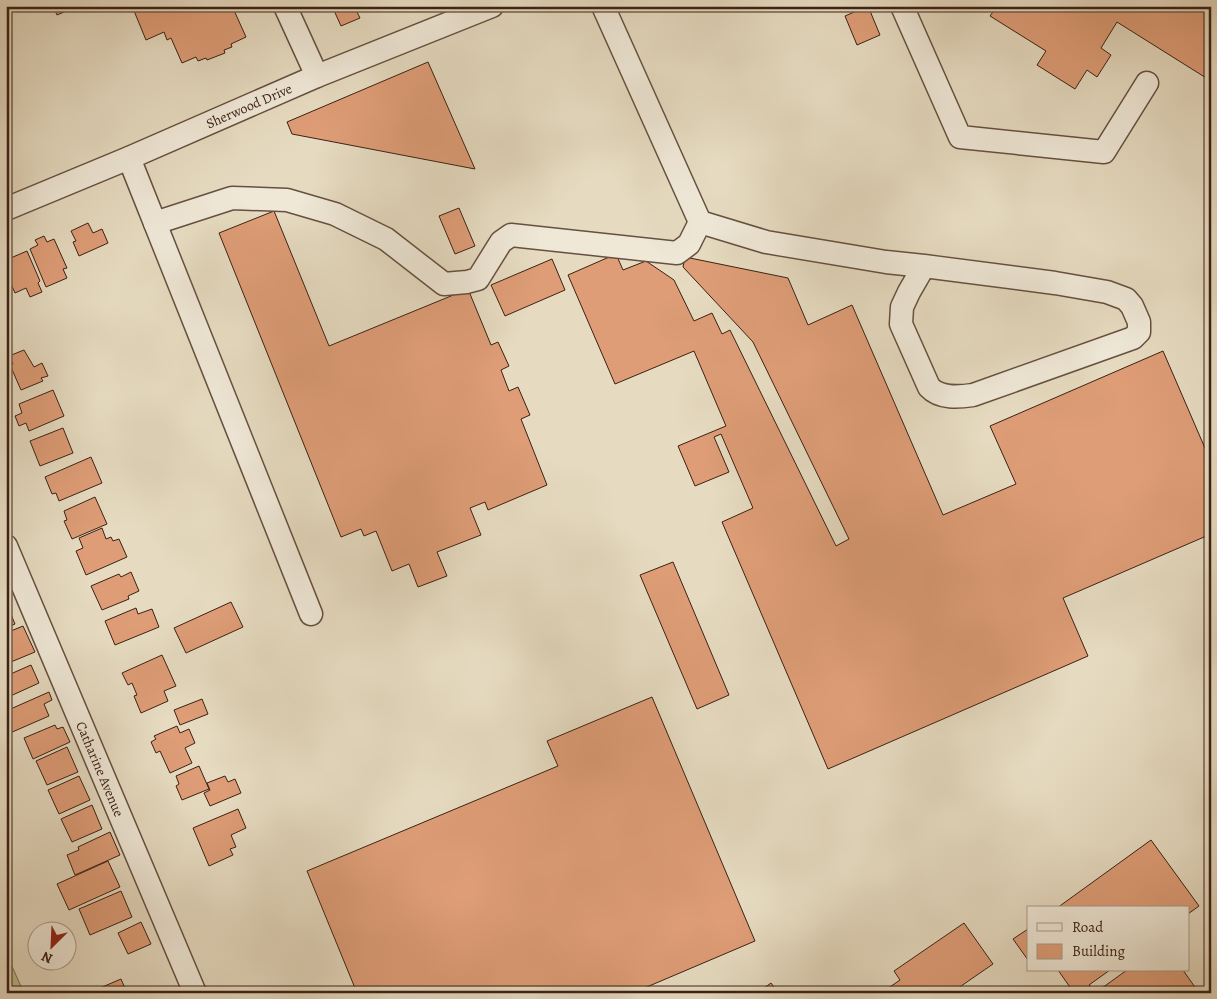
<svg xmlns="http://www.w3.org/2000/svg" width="1217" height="999" viewBox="0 0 1217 999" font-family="Alegreya,serif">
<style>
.green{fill:#bbbe8f;stroke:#7b7052}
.building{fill:#de9d77;stroke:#3b2114}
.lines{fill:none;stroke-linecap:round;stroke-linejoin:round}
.minor-casing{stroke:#66503f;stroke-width:25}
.minor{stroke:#efe8d7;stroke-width:22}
.labels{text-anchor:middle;stroke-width:4;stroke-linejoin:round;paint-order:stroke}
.street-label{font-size:14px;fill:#3b2114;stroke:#efe8d7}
</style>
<rect width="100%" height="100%" fill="#e6dbc1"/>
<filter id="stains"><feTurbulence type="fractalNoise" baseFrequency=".004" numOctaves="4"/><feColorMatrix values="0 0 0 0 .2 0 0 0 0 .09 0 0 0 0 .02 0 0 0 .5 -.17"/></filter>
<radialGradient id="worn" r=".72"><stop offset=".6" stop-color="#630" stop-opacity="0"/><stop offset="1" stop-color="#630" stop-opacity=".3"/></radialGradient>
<!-- green -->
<path class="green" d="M 6,953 L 24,993 L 6,993 Z"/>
<!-- building -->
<g class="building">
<path d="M 53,6 L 75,6 L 76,7 L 57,15 Z"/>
<path d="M 132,6 L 236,6 L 233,8 L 246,37 L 231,44 L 232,47 L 224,50 L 225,53 L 207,60 L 206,58 L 198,61 L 196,57 L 182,63 L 171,38 L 167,40 L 164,32 L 146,40 Z"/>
<path d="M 332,6 L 358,6 L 355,8 L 360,18 L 341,26 Z"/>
<path d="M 868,6 L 880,35 L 857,45 L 845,16 Z"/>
<path d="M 997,6 L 1211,6 L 1211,81 L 1117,22 L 1101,48 L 1111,55 L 1097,77 L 1087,70 L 1075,89 L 1037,65 L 1046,51 L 990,16 Z"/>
<path d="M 428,62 L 475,169 L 292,134 L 287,122 Z"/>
<path d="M 459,208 L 475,246 L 455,254 L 439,216 Z"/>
<path d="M 274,211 L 329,346 L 468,289 L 491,345 L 498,342 L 509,366 L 501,370 L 509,391 L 518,387 L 530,415 L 521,419 L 547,485 L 488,510 L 485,502 L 470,508 L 481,535 L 437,552 L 447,576 L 418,587 L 409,564 L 392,571 L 376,531 L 364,536 L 361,529 L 341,537 L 219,233 Z"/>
<path d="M 88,223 L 93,233 L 102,229 L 108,243 L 79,256 L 73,242 L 76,241 L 71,231 Z"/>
<path d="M 44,236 L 47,242 L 54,239 L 67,268 L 63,269 L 67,278 L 46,287 L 30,249 L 38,245 L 35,240 Z"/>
<path d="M 27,251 L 40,281 L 38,283 L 42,292 L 30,297 L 26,288 L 15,293 L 6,273 L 6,260 Z"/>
<path d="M 616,254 L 623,270 L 646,261 L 674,280 L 694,321 L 712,313 L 722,334 L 730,330 L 836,546 L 849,539 L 753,342 L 683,267 L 685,257 L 788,278 L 808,325 L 852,305 L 943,515 L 1016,484 L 990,426 L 1163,351 L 1211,462 L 1211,534 L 1063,598 L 1088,656 L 828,769 L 722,522 L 753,508 L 721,434 L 714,437 L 729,472 L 695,486 L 678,446 L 726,426 L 694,351 L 615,384 L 568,275 Z"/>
<path d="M 552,259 L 565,290 L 505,316 L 491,285 Z"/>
<path d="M 24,350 L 34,367 L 42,363 L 48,376 L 41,378 L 43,381 L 21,390 L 10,365 L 13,364 L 9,356 Z"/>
<path d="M 53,390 L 64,416 L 29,431 L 26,423 L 19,426 L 15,416 L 22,413 L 19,404 Z"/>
<path d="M 63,428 L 73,453 L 40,466 L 30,441 Z"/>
<path d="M 91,457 L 102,483 L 59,501 L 56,493 L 52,494 L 45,477 Z"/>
<path d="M 95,497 L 107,524 L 72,539 L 64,521 L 67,520 L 64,511 Z"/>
<path d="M 102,528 L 106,539 L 111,537 L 113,541 L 119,539 L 127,557 L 86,575 L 76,551 L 83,548 L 79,538 Z"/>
<path d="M 673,562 L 729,695 L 697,709 L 640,575 Z"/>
<path d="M 131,572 L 139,591 L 128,596 L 129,599 L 102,610 L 91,586 L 119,574 L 121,577 Z"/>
<path d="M 231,602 L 243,627 L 186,653 L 174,628 Z"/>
<path d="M 6,605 L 7,605 L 15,624 L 6,628 Z"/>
<path d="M 136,608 L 138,614 L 152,609 L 159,627 L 115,645 L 105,621 Z"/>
<path d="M 23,626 L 35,652 L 6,664 L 6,633 Z"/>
<path d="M 162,655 L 176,686 L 164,691 L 168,701 L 141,713 L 134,696 L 137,695 L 132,683 L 128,685 L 122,673 Z"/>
<path d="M 31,665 L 39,683 L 6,698 L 6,676 Z"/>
<path d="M 49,692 L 52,700 L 44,704 L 49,716 L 10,733 L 6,725 L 6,711 Z"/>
<path d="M 652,697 L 755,941 L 635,992 L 636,993 L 357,993 L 307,871 L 558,766 L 547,741 Z"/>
<path d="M 202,699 L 208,714 L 180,725 L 174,710 Z"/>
<path d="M 55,725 L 57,729 L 63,727 L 70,742 L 33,759 L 24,738 Z"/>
<path d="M 177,726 L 180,733 L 189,729 L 195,743 L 185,748 L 192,763 L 170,773 L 160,751 L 156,753 L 151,742 L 156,739 L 154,736 Z"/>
<path d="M 67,747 L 78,772 L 47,785 L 36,761 Z"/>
<path d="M 199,766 L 209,789 L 182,800 L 176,786 L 179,784 L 176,776 Z"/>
<path d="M 79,776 L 90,800 L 59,814 L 48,790 Z"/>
<path d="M 225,776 L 228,782 L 235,779 L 241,793 L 210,806 L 204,793 L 210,790 L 207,783 Z"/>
<path d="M 92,805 L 102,829 L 72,842 L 61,819 Z"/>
<path d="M 238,809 L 246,828 L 231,835 L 236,847 L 230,849 L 233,855 L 209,866 L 193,828 Z"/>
<path d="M 110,832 L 120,855 L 75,875 L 67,855 L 79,850 L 78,847 Z"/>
<path d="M 1151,840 L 1199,906 L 1188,914 L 1188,908 L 1057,908 Z"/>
<path d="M 108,861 L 120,887 L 69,910 L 57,884 Z"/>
<path d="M 121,891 L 132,917 L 90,935 L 79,909 Z"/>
<path d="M 141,922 L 151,944 L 128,954 L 118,933 Z"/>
<path d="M 964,923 L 993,964 L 951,993 L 881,993 L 900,980 L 894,971 Z"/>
<path d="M 1028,929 L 1028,960 L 1013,939 Z"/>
<path d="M 1058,970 L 1110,970 L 1089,985 L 1095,993 L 1074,993 Z"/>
<path d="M 1127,970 L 1183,970 L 1199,993 L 1095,993 Z"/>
<path d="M 121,979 L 127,993 L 94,993 L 93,991 Z"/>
<path d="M 771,983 L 778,993 L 757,993 Z"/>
</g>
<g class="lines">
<!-- minor casing -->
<g class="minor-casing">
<g id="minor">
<path d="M 285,6 L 317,76"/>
<path d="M 603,6 L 700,222 L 766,242 L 886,262 L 924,266 L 1055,283 L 1107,292 L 1126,299 L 1132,306 L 1139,322 L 1139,332 L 1133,338 L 973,395 C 959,397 940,399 929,387 L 901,324 L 902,307 L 909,292 L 924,266"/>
<path d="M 902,6 L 960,137 L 1104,152 L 1147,83"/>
<path d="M 129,158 L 311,614"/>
<path id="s1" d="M 6,209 L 129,158 L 317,76 L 492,6"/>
<path d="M 155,223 L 232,198 L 287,200 L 335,214 L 386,239 L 444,284 L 467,282 L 478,279 L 501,242 L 511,235 L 677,253 L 689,244 L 700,222"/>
<path id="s2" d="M 6,546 L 195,993"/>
</g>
</g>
<!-- minor -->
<use href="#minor" class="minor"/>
</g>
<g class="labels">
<!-- street labels -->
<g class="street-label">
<text dy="5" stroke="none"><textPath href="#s1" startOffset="264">Sherwood Drive</textPath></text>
<text dy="5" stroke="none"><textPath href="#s2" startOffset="242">Catharine Avenue</textPath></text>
</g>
</g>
<!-- margin -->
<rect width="1217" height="999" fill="none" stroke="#e6dbc1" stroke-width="25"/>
<rect x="8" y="8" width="1202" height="984" fill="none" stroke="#3b2114" stroke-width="2.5"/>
<rect x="12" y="12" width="1192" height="974" fill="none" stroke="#3b2114"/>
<!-- legend -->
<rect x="1027" y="906" width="162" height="65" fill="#efe8d7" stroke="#a79889"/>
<rect x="1037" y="923" width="25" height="8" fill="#efe8d7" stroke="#a79889"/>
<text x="1072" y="932" font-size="15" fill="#3b2114">Road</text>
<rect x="1037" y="944" width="25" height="15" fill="#de9d77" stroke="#a79889"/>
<text x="1072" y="956" font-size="15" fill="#3b2114">Building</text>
<!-- north arrow -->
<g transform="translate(52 946) rotate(204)"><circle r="24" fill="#efe8d7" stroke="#a79889"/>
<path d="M0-4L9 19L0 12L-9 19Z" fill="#8f2418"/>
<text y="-8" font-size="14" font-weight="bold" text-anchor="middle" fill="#3b2114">N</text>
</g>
<rect width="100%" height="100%" filter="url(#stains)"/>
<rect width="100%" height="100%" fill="url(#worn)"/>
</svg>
